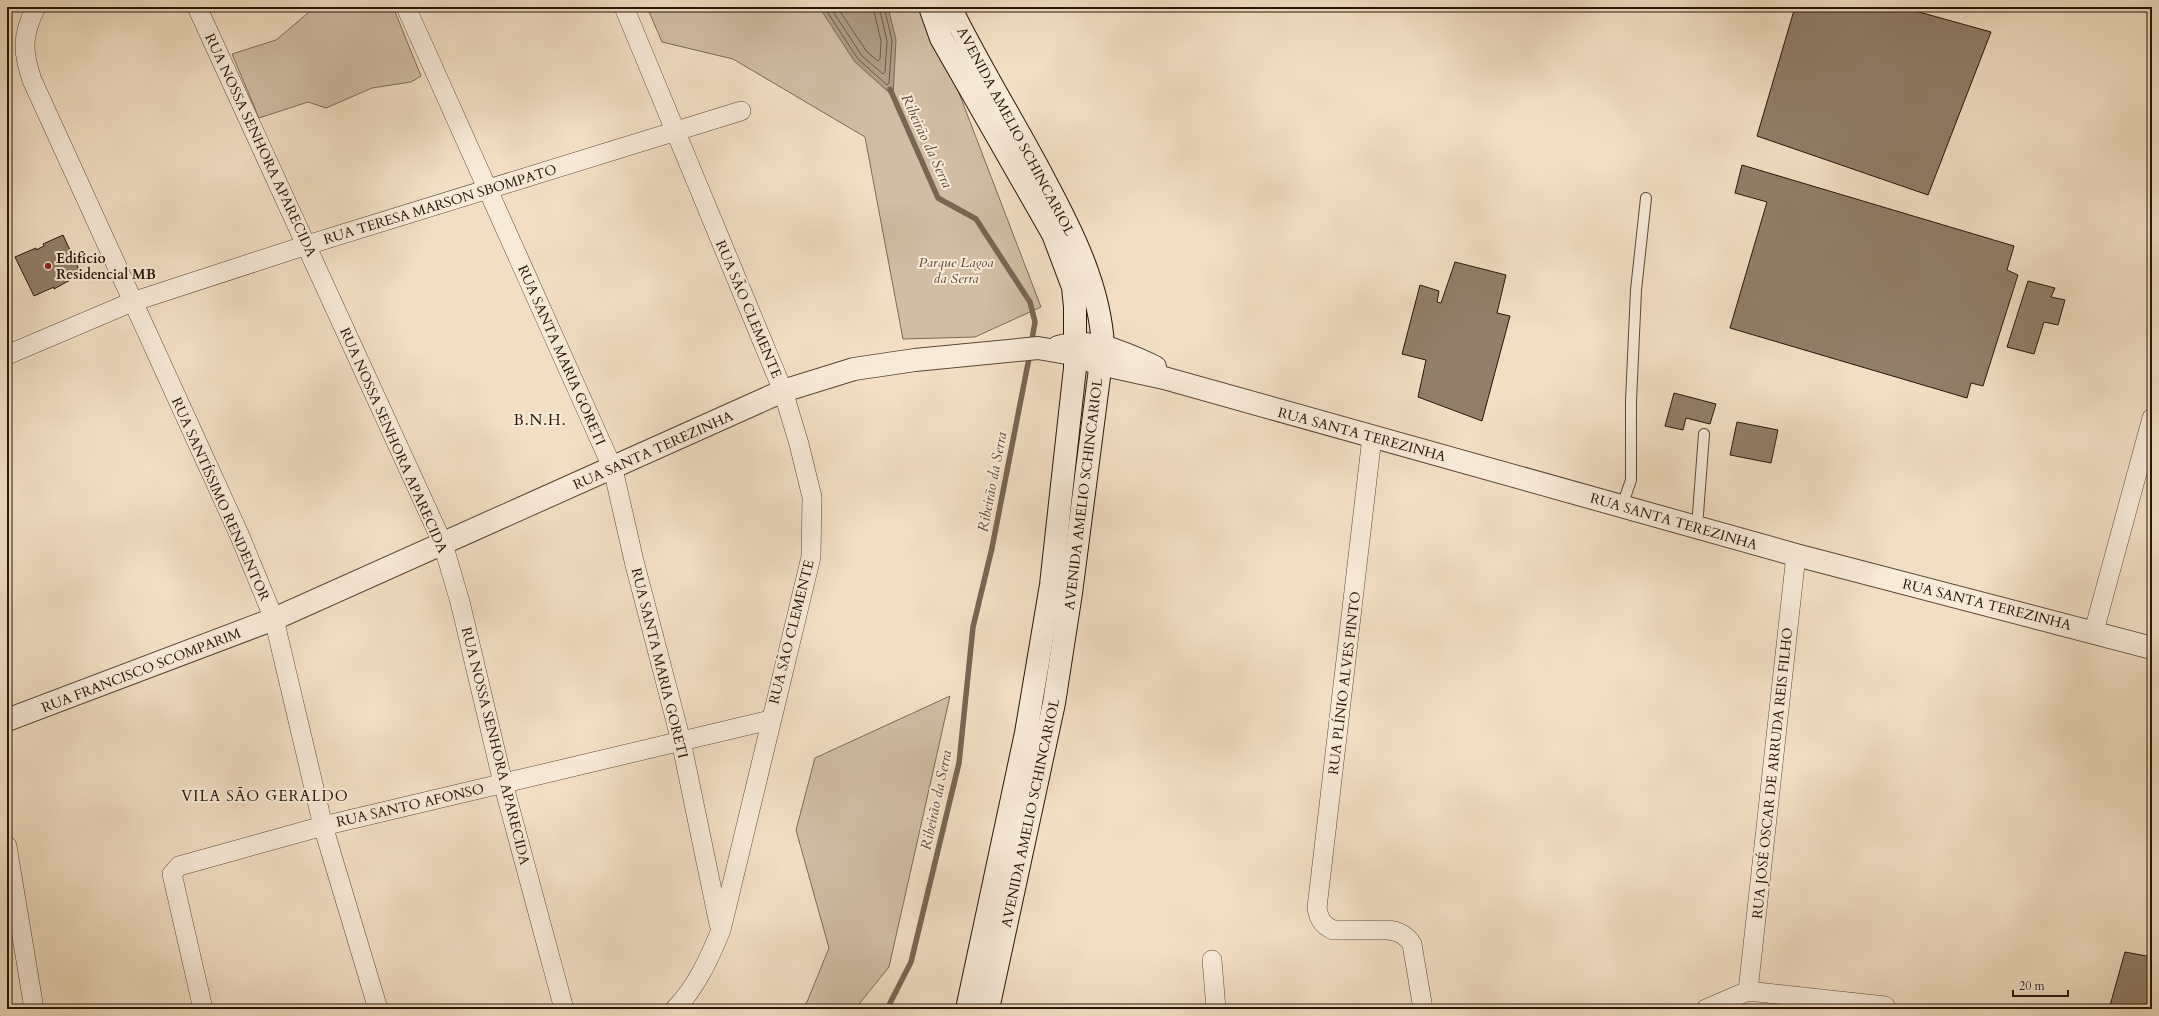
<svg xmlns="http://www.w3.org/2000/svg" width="2159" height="1016" viewBox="0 0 2159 1016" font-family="Cardo,serif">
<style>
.green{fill:#d0bda3;stroke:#7c6a56}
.water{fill:#ad9b83;stroke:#786652}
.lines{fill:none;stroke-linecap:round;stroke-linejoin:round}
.shore{stroke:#6a5846;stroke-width:1}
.stream{stroke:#786652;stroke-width:5.5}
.building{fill:#917f69;stroke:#281608}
.service-casing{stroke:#5a4837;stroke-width:12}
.minor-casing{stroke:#5a4837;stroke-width:20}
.tertiary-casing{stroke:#5a4837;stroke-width:24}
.secondary-casing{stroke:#281608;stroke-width:24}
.service{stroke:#f7ead8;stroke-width:10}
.minor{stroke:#f7ead8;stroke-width:19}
.tertiary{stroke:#f7ead8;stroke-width:22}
.secondary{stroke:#f7ead8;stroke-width:22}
.poi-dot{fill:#8f2418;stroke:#f7ead8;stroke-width:1.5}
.labels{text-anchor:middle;stroke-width:4;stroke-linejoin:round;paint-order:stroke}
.street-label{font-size:14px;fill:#281608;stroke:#f7ead8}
.poi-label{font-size:14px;font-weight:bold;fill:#281608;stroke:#f7ead8;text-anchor:start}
.park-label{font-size:14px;font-style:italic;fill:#5a4836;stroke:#f7ead8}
.water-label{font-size:15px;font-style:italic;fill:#5d4b39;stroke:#f7ead8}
.neighbourhood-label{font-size:15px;letter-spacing:1px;fill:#281608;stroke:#f7ead8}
</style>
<rect width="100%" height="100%" fill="#f2dfc3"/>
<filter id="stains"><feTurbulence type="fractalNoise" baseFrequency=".005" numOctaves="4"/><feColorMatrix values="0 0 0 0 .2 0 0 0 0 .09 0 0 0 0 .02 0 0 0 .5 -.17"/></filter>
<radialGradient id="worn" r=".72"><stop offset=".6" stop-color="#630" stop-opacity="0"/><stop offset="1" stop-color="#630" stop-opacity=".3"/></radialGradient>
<!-- green -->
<g class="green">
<path d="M 315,7 L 393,7 L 421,76 L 411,82 L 372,88 L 326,108 L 308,102 L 259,118 L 232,54 L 276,40 Z"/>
<path d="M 647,7 L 926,7 L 1041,307 L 975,337 L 903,339 L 865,137 L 733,59 L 662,42 Z"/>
<path d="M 950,696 L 889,967 L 855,1009 L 800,1009 L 807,1002 L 829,948 L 796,830 L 815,758 Z"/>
</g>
<!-- water -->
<path class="water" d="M 819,7 L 888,7 L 896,40 L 893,96 L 855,62 Z"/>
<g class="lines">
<!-- shore -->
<g class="shore">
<path d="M 824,7 L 858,59 L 887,85 L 889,83 L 892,40 L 884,7"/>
<path d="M 830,7 L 862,56 L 883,74 L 885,72 L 887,41 L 879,7"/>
<path d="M 837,7 L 867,52 L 878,61 L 880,59 L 881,41 L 873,7"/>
</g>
<!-- stream -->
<g class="stream">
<path d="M 890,89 L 938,198 L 976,219 L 1030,302 L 1035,322 L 1031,345"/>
<path d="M 887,1009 L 911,962 L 959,763 L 973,627 L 992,548 L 1030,353"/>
</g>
</g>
<!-- building -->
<g class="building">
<path d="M 1795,7 L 1901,7 L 1991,32 L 1928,195 L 1757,136 Z"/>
<path d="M 1742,165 L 2014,246 L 2007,270 L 2018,275 L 1983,386 L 1971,383 L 1967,398 L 1730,328 L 1767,202 L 1735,193 Z"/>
<path d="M 63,235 L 81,274 L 54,289 L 54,287 L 34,296 L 15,257 L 36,248 L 36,250 L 44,246 L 43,244 Z"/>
<path d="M 1455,262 L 1506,275 L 1497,313 L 1510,316 L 1482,421 L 1418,397 L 1426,360 L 1402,354 L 1420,285 L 1439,291 L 1437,302 L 1441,303 Z"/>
<path d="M 2028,281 L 2055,288 L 2051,297 L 2065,300 L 2058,325 L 2044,322 L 2034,354 L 2007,347 Z"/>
<path d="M 1674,393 L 1716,404 L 1710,424 L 1686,418 L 1683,430 L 1665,426 Z"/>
<path d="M 1737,422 L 1778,430 L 1771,463 L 1730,455 Z"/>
<path d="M 2125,952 L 2152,957 L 2152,1009 L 2109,1009 Z"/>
</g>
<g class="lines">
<!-- service casing -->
<g class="service-casing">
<g id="service">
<path d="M 1622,506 L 1631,480 L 1631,401 L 1636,290 L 1646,198"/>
<path d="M 1697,527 L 1704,434"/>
</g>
</g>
<!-- minor casing -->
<g class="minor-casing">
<g id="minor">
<path d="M 36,7 C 22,35 22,51 32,80 L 239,534 L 274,619 L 323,826 L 378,1009"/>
<path d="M 197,7 L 443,544 L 460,602 L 503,783 L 564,1009"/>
<path d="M 406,7 L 613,469 L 634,561 L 681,741 L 719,924"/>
<path d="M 624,7 L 783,391 L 799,444 L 812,497 L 811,557 L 721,930 C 709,959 697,986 675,1009"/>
<path d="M 7,355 L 132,302 L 307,245 L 741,111"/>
<path d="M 1372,437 L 1317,908 C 1319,919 1322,925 1333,930 L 1388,930 C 1399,931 1406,935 1412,944 L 1423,1009"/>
<path d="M 2094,631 L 2152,418"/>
<path d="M 7,846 L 34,1009"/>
<path d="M 1212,960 L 1216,1009"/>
<path d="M 1748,991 L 1796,555"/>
<path d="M 203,1009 L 172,874 L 179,866 L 323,826 L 770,720"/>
<path d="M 1706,1009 L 1748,991 L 1885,1006"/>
</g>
</g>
<!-- tertiary casing -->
<g class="tertiary-casing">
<g id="tertiary">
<path d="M 1058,347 C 1091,337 1125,353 1155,367"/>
<path d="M 7,720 L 274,619 L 783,391 L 854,369 L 915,360 L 1038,348 L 1067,353 L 1100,364 L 1164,378 L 1796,555 L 2152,648"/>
</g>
</g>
<!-- secondary casing -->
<g class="secondary-casing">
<g id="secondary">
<path d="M 930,7 L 941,38 L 1053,234 L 1073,287 L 1075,307 L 1075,368 L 1051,585 L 1026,733 L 967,1009"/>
<path d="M 950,7 C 979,66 1014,122 1044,179 C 1072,231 1100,287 1103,346 L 1071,593 L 1054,703 L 988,1009"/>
</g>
</g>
<!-- service -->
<use href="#service" class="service"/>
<!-- minor -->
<use href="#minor" class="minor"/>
<!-- tertiary -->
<use href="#tertiary" class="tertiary"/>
<!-- secondary -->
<use href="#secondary" class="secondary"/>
</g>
<!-- markers -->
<circle class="poi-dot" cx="48" cy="266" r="4"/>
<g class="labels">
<!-- street labels -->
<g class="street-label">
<text transform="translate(1016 131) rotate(62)" y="5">AVENIDA AMELIO SCHINCARIOL</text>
<text transform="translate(261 145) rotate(65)" y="5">RUA NOSSA SENHORA APARECIDA</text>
<text transform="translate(440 204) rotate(-17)" y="5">RUA TERESA MARSON SBOMPATO</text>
<text transform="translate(749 309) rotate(67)" y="5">RUA SÃO CLEMENTE</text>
<text transform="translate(562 355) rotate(66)" y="5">RUA SANTA MARIA GORETI</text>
<text transform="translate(1362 434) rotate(15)" y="5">RUA SANTA TEREZINHA</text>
<text transform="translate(394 440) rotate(66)" y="5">RUA NOSSA SENHORA APARECIDA</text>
<text transform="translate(653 450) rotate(-24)" y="5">RUA SANTA TEREZINHA</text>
<text transform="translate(1083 494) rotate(-83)" y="5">AVENIDA AMELIO SCHINCARIOL</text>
<text transform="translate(221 499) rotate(66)" y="5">RUA SANTÍSSIMO RENDENTOR</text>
<text transform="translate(1674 521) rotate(16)" y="5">RUA SANTA TEREZINHA</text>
<text transform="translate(1987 604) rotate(14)" y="5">RUA SANTA TEREZINHA</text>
<text transform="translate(791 632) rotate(-76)" y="5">RUA SÃO CLEMENTE</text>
<text transform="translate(660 663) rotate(76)" y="5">RUA SANTA MARIA GORETI</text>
<text transform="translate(141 670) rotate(-21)" y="5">RUA FRANCISCO SCOMPARIM</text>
<text transform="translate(1344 683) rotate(-83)" y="5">RUA PLÍNIO ALVES PINTO</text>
<text transform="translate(496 746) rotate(76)" y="5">RUA NOSSA SENHORA APARECIDA</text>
<text transform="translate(1772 773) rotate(-84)" y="5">RUA JOSÉ OSCAR DE ARRUDA REIS FILHO</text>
<text transform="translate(410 805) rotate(-13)" y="5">RUA SANTO AFONSO</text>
<text transform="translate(1030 813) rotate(-78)" y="5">AVENIDA AMELIO SCHINCARIOL</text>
</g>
<!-- poi labels -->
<g class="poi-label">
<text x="56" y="263">Edifício<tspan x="56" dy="16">Residencial MB</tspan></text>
</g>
<!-- park labels -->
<g class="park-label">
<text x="956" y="267">Parque Lagoa<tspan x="956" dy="16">da Serra</tspan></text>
</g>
<!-- water labels -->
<g class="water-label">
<text transform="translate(927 141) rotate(65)" y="5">Ribeirão da Serra</text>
<text transform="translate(992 482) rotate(-79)" y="5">Ribeirão da Serra</text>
<text transform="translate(936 800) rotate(-78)" y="5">Ribeirão da Serra</text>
</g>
<!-- neighbourhood labels -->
<g class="neighbourhood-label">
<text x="540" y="425">B.N.H.</text>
<text x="265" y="801">VILA SÃO GERALDO</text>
</g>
</g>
<!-- margin -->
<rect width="2159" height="1016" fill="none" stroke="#f2dfc3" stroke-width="24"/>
<rect x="8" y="8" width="2143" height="1000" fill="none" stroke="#281608" stroke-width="2"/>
<rect x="12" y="12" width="2135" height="992" fill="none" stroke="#281608"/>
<!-- scale -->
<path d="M2013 990v6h55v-6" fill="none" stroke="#281608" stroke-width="2"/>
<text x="2019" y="990" font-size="12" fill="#281608" stroke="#f7ead8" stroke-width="3" paint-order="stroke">20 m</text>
<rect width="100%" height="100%" filter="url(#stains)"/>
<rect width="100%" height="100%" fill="url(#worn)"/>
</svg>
